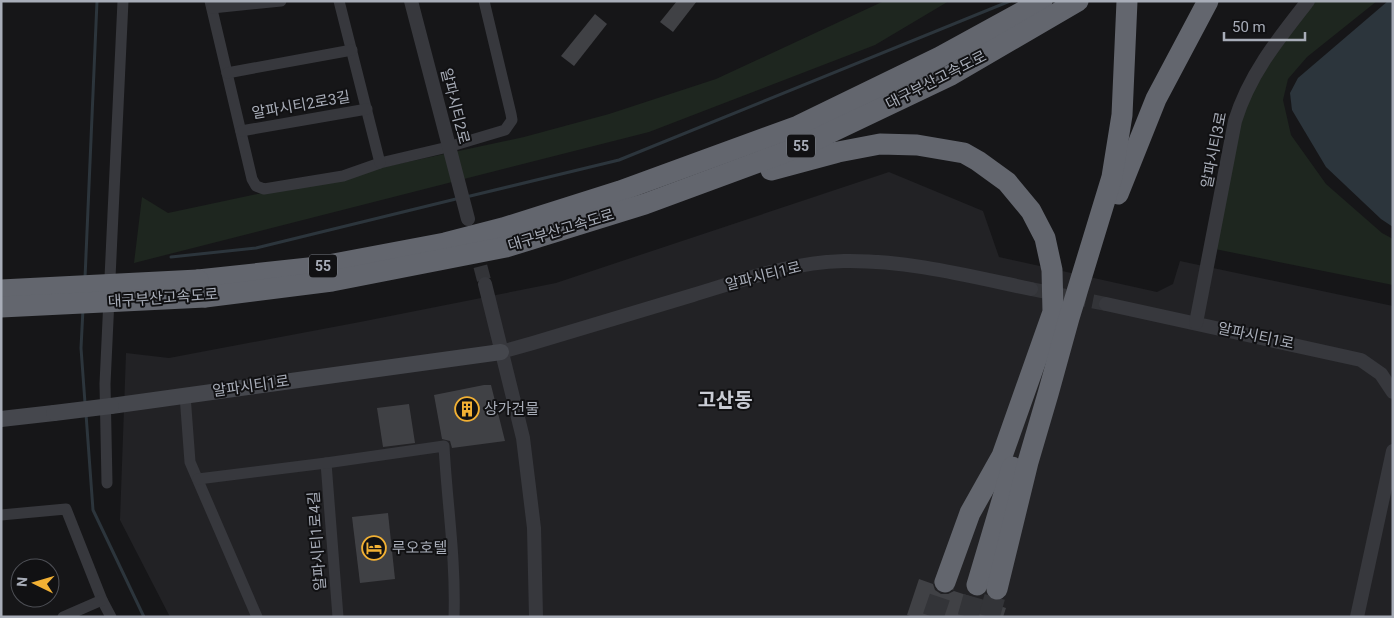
<svg xmlns="http://www.w3.org/2000/svg" width="1394" height="618" viewBox="0 0 1394 618" font-family="Roboto,'Noto Sans KR',sans-serif">
<style>
.built{fill:#222225}
.green{fill:#1e261f}
.water{fill:#2c353c}
.lines{fill:none;stroke-linecap:round;stroke-linejoin:round}
.stream{stroke:#2c353c;stroke-width:3}
.building{fill:#404145}
.tertiary-tunnel{stroke:#333438;stroke-width:14;stroke-dasharray:14 7;stroke-linecap:butt}
.motorway-tunnel{stroke:#333438;stroke-width:21;stroke-dasharray:21 11;stroke-linecap:butt}
.minor{stroke:#37383d;stroke-width:11}
.tertiary{stroke:#37383d;stroke-width:14}
.secondary{stroke:#45474d;stroke-width:16}
.motorway{stroke:#63666e;stroke-width:21}
.secondary-bridge{stroke:#45474d;stroke-width:16}
.motorway-bridge{stroke:#63666e;stroke-width:21}
.labels{text-anchor:middle;stroke-width:4;stroke-linejoin:round;paint-order:stroke}
.shield{fill:#111113;stroke:#7b7e86;stroke-width:1}
.shield-label{font-size:14px;font-weight:bold;fill:#a8adb8}
.street-label{font-size:15px;fill:#a8adb8;stroke:#111113}
.poi-label{font-size:15px;fill:#a8adb8;stroke:#111113;text-anchor:start}
.district-label{font-size:20px;font-weight:bold;fill:#c9ccd4;stroke:#111113}
</style>
<rect width="100%" height="100%" fill="#161618"/>
<!-- built -->
<path class="built" d="M 889,172 L 983,211 L 999,257 L 1157,292 L 1173,284 L 1180,261 L 1393,306 L 1393,617 L 170,617 L 120,520 L 126,353 L 169,358 L 360,322 L 556,283 Z"/>
<!-- green -->
<g class="green">
<path d="M 884,1 L 949,1 L 875,45 L 649,132 L 134,263 L 142,197 L 168,213 L 524,137 L 609,114 L 716,79 Z"/>
<path d="M 1308,1 L 1377,1 L 1307,57 L 1288,79 L 1283,100 L 1291,135 L 1326,184 L 1382,233 L 1393,239 L 1393,285 L 1210,248 L 1235,121 Z"/>
</g>
<!-- water -->
<path class="water" d="M 1388,1 L 1393,1 L 1393,227 L 1381,219 L 1326,167 L 1292,110 L 1290,93 L 1298,78 Z"/>
<g class="lines">
<!-- stream -->
<g class="stream">
<path d="M 466,197 L 619,160 L 1010,1"/>
<path d="M 171,257 L 256,248 L 460,198"/>
<path d="M 85,278 L 97,1"/>
<path d="M 83,309 L 81,348 L 85,403"/>
<path d="M 86,414 L 93,510 L 144,617"/>
</g>
</g>
<!-- building -->
<g class="building">
<path d="M 677,1 L 697,1 L 673,32 L 660,22 Z"/>
<path d="M 595,14 L 607,24 L 574,66 L 561,56 Z"/>
<path d="M 484,385 L 491,385 L 505,441 L 452,448 L 450,441 L 442,439 L 434,395 Z"/>
<path d="M 409,404 L 415,443 L 383,447 L 377,408 Z"/>
<path d="M 388,513 L 395,579 L 360,583 L 352,517 Z"/>
<path d="M 919,579 L 933,584 L 935,590 L 941,594 L 948,594 L 954,591 L 1006,608 L 1003,617 L 913,617 L 907,615 Z"/>
</g>
<g class="lines">
<!-- tertiary-tunnel -->
<g class="tertiary-tunnel">
<path d="M 475,246 L 485,284"/>
<path d="M 1031,289 L 1106,304"/>
</g>
<!-- motorway-tunnel -->
<g class="motorway-tunnel">
<path d="M 933,617 L 945,582"/>
<path d="M 968,617 L 977,585"/>
<path d="M 989,617 L 997,589"/>
</g>
<!-- minor -->
<g class="minor">
<path d="M 210,1 L 252,179 L 256,186 L 264,189 L 343,176 L 380,163 L 448,147 L 505,130 L 512,120 L 511,114 L 484,1"/>
<path d="M 339,1 L 380,163"/>
<path d="M 212,8 L 281,1"/>
<path d="M 227,73 L 352,50"/>
<path d="M 241,131 L 367,109"/>
<path d="M 185,395 L 190,462 L 257,617"/>
<path d="M 326,463 L 338,617"/>
<path d="M 198,479 L 326,463 L 444,446 C 447,503 456,559 454,617"/>
<path d="M 107,483 L 105,384 L 123,1"/>
<path d="M 1,515 L 66,509 L 102,600 L 111,617"/>
<path d="M 63,617 L 102,600"/>
</g>
<!-- tertiary -->
<g class="tertiary">
<path d="M 411,1 L 468,219"/>
<path d="M 485,284 L 523,438 L 534,528 L 536,617"/>
<path d="M 1106,304 L 1361,360 L 1381,374 L 1393,392"/>
<path d="M 1196,323 L 1235,121 C 1249,75 1278,39 1308,1"/>
<path d="M 501,352 L 533,343 C 586,327 640,311 693,295 C 742,280 793,262 844,261 C 908,260 969,276 1031,289"/>
<path d="M 1357,617 L 1393,451"/>
</g>
<!-- secondary -->
<g class="secondary">
<path d="M 111,406 L 501,352"/>
<path d="M 1,419 L 54,413"/>
</g>
<!-- motorway -->
<g class="motorway">
<path d="M 771,170 L 838,152 L 880,144 L 917,145 L 964,153 L 978,161 L 1007,182 L 1031,211 L 1045,238 L 1052,270 L 1053,312 L 1002,456 L 970,513 L 945,582"/>
<path d="M 1118,194 L 1156,99 L 1208,1"/>
<path d="M 198,280 L 318,267 L 445,243 L 503,228 L 620,191 L 798,126 L 940,57 L 1042,1"/>
<path d="M 205,297 L 332,281 L 506,247 L 645,204 L 802,146 L 951,75 L 1078,1"/>
<path d="M 977,585 L 1012,467"/>
<path d="M 997,589 L 1028,462 L 1048,394 L 1069,318 L 1112,177 L 1122,115 L 1127,1"/>
</g>
<!-- secondary-bridge -->
<path class="secondary-bridge" d="M 54,413 L 111,406"/>
<!-- motorway-bridge -->
<g class="motorway-bridge">
<path d="M 1,290 L 198,280"/>
<path d="M 1,307 L 205,297"/>
</g>
</g>
<!-- icons -->
<defs>
<g id="building-ring" transform="scale(1.25)"><circle r="9.5" fill="#111113" stroke="#f2b134" stroke-width="1.5"/><path d="M-4-6H4V6H1V3H-1V6H-4ZM-2.5-4.3h1.7v1.8h-1.7ZM.8-4.3h1.7v1.8H.8ZM-2.5-1h1.7V.8h-1.7ZM.8-1h1.7V.8H.8Z" fill="#f2b134"/></g>
<g id="hotel-ring" transform="scale(1.25)"><circle r="9.5" fill="#111113" stroke="#f2b134" stroke-width="1.5"/><path d="M-6-4.5h1.5V1H6V5H4.5V3h-9V5H-6ZM-4 0a1.8 1.8 0 1 1 3.6 0ZM.5 0V-2.5h3Q6-2.5 6 0Z" fill="#f2b134"/></g>
</defs>
<g fill-rule="evenodd">
<use href="#building-ring" x="467" y="409"/>
<use href="#hotel-ring" x="374" y="548"/>
</g>
<g class="labels">
<!-- shield labels -->
<g class="shield">
<rect x="787" y="134.5" width="28" height="23" rx="4"/>
<rect x="309" y="254.5" width="28" height="23" rx="4"/>
</g>
<g class="shield-label">
<text x="801" y="151">55</text>
<text x="323" y="271">55</text>
</g>
<!-- street labels -->
<g class="street-label">
<text transform="translate(936 80) rotate(-27)" y="5">대구부산고속도로</text>
<text transform="translate(301 105) rotate(-10)" y="5">알파시티2로3길</text>
<text transform="translate(455 106) rotate(76)" y="5">알파시티2로</text>
<text transform="translate(1214 150) rotate(-79)" y="5">알파시티3로</text>
<text transform="translate(561 230) rotate(-17)" y="5">대구부산고속도로</text>
<text transform="translate(763 276) rotate(-14)" y="5">알파시티1로</text>
<text transform="translate(163 298) rotate(-4)" y="5">대구부산고속도로</text>
<text transform="translate(1256 336) rotate(12)" y="5">알파시티1로</text>
<text transform="translate(251 386) rotate(-8)" y="5">알파시티1로</text>
<text transform="translate(317 541) rotate(-94)" y="5">알파시티1로4길</text>
</g>
<!-- poi labels -->
<g class="poi-label">
<text x="484" y="414">상가건물</text>
<text x="392" y="553">루오호텔</text>
</g>
<!-- district labels -->
<g class="district-label">
<text x="725" y="407">고산동</text>
</g>
</g>
<!-- border -->
<rect width="1394" height="618" fill="none" stroke="#a8adb8" stroke-width="5"/>
<!-- north arrow -->
<g transform="translate(35 583) rotate(275)"><circle r="24" fill="#111113" stroke="#4d4f55"/>
<path d="M0-4L9 19L0 12L-9 19Z" fill="#f2b134"/>
<text y="-8" font-size="14" font-weight="bold" text-anchor="middle" fill="#a8adb8">N</text>
</g>
<!-- scale -->
<path d="M1224 32v8h81v-8" fill="none" stroke="#a8adb8" stroke-width="2.5"/>
<text x="1232" y="32" font-size="15" fill="#a8adb8" stroke="#111113" stroke-width="4" paint-order="stroke">50 m</text>
</svg>
